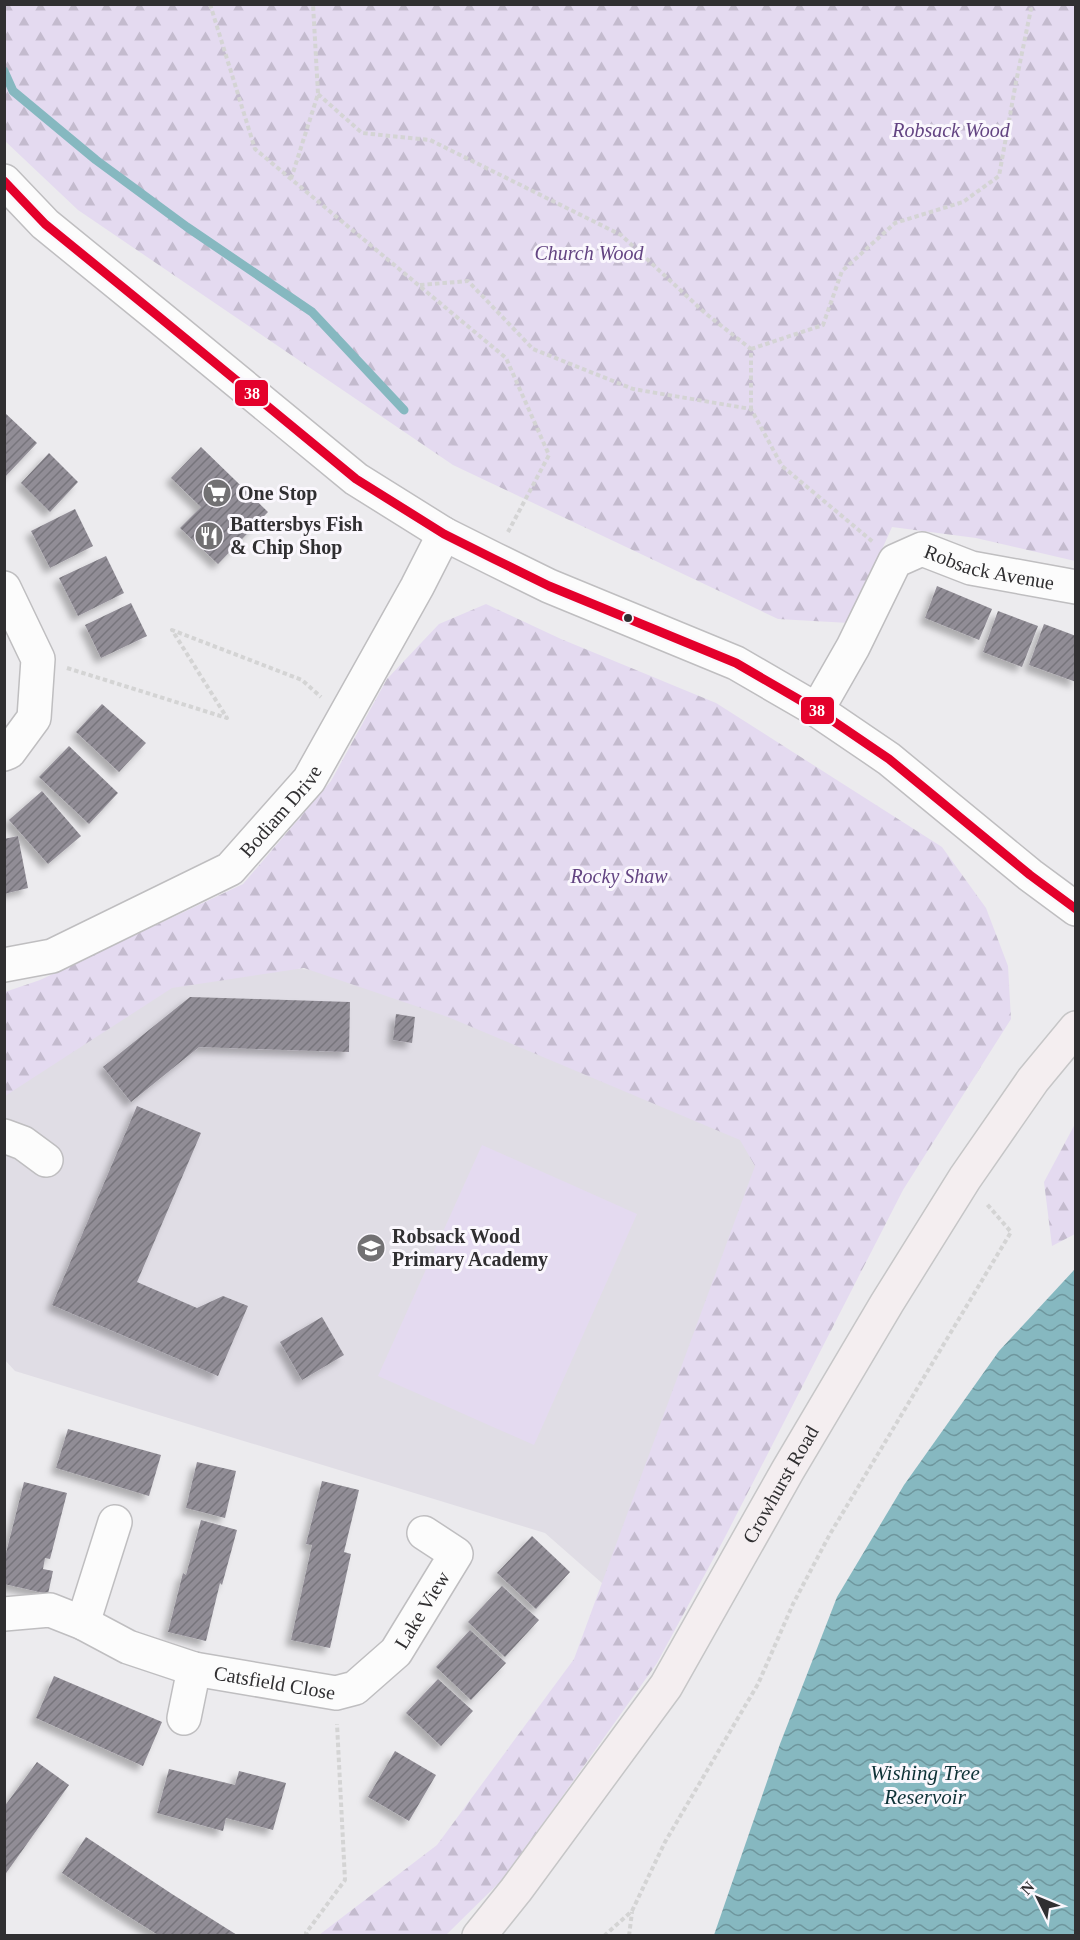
<svg xmlns="http://www.w3.org/2000/svg" width="1080" height="1940" viewBox="0 0 1080 1940" font-family="Georgia,serif">
<style>
.built{fill:#e0dde5}
.green{fill:#e4daf0}
.forest{fill:url(#forest-firs)}
.water{fill:url(#water-waves)}
.lines{fill:none;stroke-linecap:round;stroke-linejoin:round}
.stream{stroke:#86b8c0;stroke-width:9}
.building{fill:url(#building-hatch);filter:url(#shadow)}
.minor-casing{stroke:#bfbec0;stroke-width:36}
.major-casing{stroke:#c6c6c7;stroke-width:36}
.path{stroke:#d4d4d4;stroke-width:4;stroke-dasharray:4.5 3;stroke-linecap:butt}
.minor{stroke:#fcfcfc;stroke-width:33}
.major{stroke:#f4eef0;stroke-width:33}
.bus-1-casing{stroke:#faf7fd;stroke-width:14}
.bus-1{stroke:#e4002b;stroke-width:9}
.bus-dot{fill:#302f31;stroke:#faf7fd;stroke-width:2}
.labels{text-anchor:middle;stroke-width:6;stroke-linejoin:round;paint-order:stroke}
.park-label{font-size:20px;font-style:italic;fill:#634482;stroke:#faf7fd}
.poi-label{font-size:20px;font-weight:bold;fill:#302f31;stroke:#faf7fd;text-anchor:start}
.street-label{font-size:20px;fill:#302f31;stroke:#faf7fd}
.water-label{font-size:21px;font-style:italic;fill:#0e3237;stroke:#faf7fd}
.line-badge{stroke:#faf7fd;stroke-width:2}
.badge-label{font-size:16px;text-anchor:middle;font-weight:bold;fill:#fff}
</style>
<defs>
<pattern id="forest-firs" width="22" height="20" patternUnits="userSpaceOnUse" patternTransform="scale(1.5)"><rect width="22" height="20" fill="#e4daf0"/><path d="M5 1l3.5 6h-7zM16 11l3.5 6h-7z" fill="#c4bbce"/></pattern>
<pattern id="water-waves" width="16" height="10" patternUnits="userSpaceOnUse" patternTransform="scale(1.5)"><rect width="16" height="10" fill="#86b8c0"/><path d="M0 5q4-4 8 0t8 0" fill="none" stroke="#6e969d"/></pattern>
<pattern id="building-hatch" width="6" height="6" patternUnits="userSpaceOnUse" patternTransform="scale(1.5)"><rect width="6" height="6" fill="#918d96"/><path d="M-1 1l2-2M0 6l6-6M5 7l2-2" fill="none" stroke="#77747b"/></pattern>
<filter id="shadow"><feDropShadow dx="-5.5" dy="5.5" stdDeviation="3" flood-color="#0004"/></filter>
</defs>
<rect width="100%" height="100%" fill="#ecebee"/>
<!-- built -->
<path class="built" d="M 205,964 L 452,977 L 775,1137 L 627,1605 L 545,1533 L 15,1371 L 4,1359 L 4,1064 Z"/>
<!-- green -->
<path class="green" d="M 482,1145 L 637,1214 L 534,1445 L 378,1376 Z"/>
<!-- forest -->
<g class="forest">
<path d="M 4,5 L 1075,5 L 1075,561 L 976,538 L 892,527 L 849,623 L 778,619 L 453,465 L 78,210 L 5,141 Z"/>
<path d="M 486,604 L 561,639 L 716,703 L 942,847 L 986,908 L 1008,966 L 1011,1019 L 903,1190 L 724,1539 L 657,1663 L 505,1877 L 446,1935 L 319,1935 L 437,1845 L 574,1659 L 755,1166 L 740,1140 L 448,1017 L 304,968 L 172,988 L 5,1096 L 5,992 L 40,980 L 243,884 L 331,781 L 387,679 L 439,624 Z"/>
<path d="M 1075,1124 L 1075,1234 L 1052,1246 L 1044,1182 Z"/>
</g>
<!-- water -->
<path class="water" d="M 1075,1269 L 1075,1935 L 714,1935 L 780,1744 L 837,1597 L 904,1485 L 999,1351 Z"/>
<g class="lines">
<!-- stream -->
<path class="stream" d="M 4,71 L 13,91 L 96,160 L 187,227 L 312,312 L 404,410"/>
</g>
<!-- building -->
<g class="building">
<path d="M 4,412 L 37,443 L 4,478 Z"/>
<path d="M 201,447 L 268,512 L 218,564 L 180,528 L 201,507 L 171,478 Z"/>
<path d="M 49,453 L 78,482 L 50,512 L 21,483 Z"/>
<path d="M 75,509 L 93,546 L 50,568 L 31,531 Z"/>
<path d="M 106,556 L 124,593 L 78,616 L 59,578 Z"/>
<path d="M 937,586 L 992,609 L 979,640 L 925,618 Z"/>
<path d="M 131,603 L 147,636 L 101,658 L 85,625 Z"/>
<path d="M 998,611 L 1038,626 L 1022,667 L 983,652 Z"/>
<path d="M 1044,624 L 1076,636 L 1076,682 L 1029,665 Z"/>
<path d="M 102,704 L 146,743 L 119,772 L 76,732 Z"/>
<path d="M 69,746 L 118,793 L 89,824 L 39,777 Z"/>
<path d="M 42,791 L 81,836 L 48,864 L 9,820 Z"/>
<path d="M 18,836 L 28,888 L 4,894 L 4,839 Z"/>
<path d="M 190,997 L 350,1002 L 349,1052 L 199,1047 L 131,1102 L 103,1067 Z"/>
<path d="M 396,1014 L 415,1017 L 412,1043 L 393,1040 Z"/>
<path d="M 137,1106 L 201,1133 L 137,1282 L 197,1308 L 223,1296 L 248,1306 L 218,1376 L 52,1305 Z"/>
<path d="M 322,1317 L 344,1355 L 302,1380 L 280,1342 Z"/>
<path d="M 68,1429 L 161,1455 L 149,1496 L 56,1468 Z"/>
<path d="M 197,1462 L 236,1471 L 225,1518 L 186,1508 Z"/>
<path d="M 322,1481 L 359,1490 L 344,1552 L 351,1554 L 330,1648 L 291,1640 L 312,1545 L 306,1544 Z"/>
<path d="M 24,1482 L 67,1493 L 50,1559 L 45,1558 L 43,1569 L 53,1571 L 48,1594 L 4,1584 L 4,1561 Z"/>
<path d="M 201,1520 L 237,1530 L 222,1585 L 220,1583 L 206,1641 L 168,1632 L 183,1573 L 186,1575 Z"/>
<path d="M 532,1536 L 570,1572 L 536,1609 L 497,1573 Z"/>
<path d="M 502,1586 L 539,1620 L 505,1657 L 468,1622 Z"/>
<path d="M 470,1630 L 506,1663 L 471,1700 L 436,1667 Z"/>
<path d="M 54,1676 L 162,1722 L 143,1766 L 36,1718 Z"/>
<path d="M 438,1679 L 473,1711 L 441,1746 L 406,1713 Z"/>
<path d="M 395,1751 L 436,1775 L 409,1821 L 368,1797 Z"/>
<path d="M 37,1762 L 69,1785 L 4,1876 L 4,1807 Z"/>
<path d="M 169,1769 L 235,1785 L 239,1771 L 286,1783 L 273,1830 L 226,1818 L 223,1831 L 157,1813 Z"/>
<path d="M 86,1837 L 172,1894 L 237,1935 L 158,1935 L 104,1901 L 62,1873 Z"/>
</g>
<g class="lines">
<!-- minor casing -->
<g class="minor-casing">
<g id="minor">
<path d="M 4,181 L 45,224 L 158,316 L 356,479 L 444,534 L 494,559 L 549,586 L 736,663 L 817,710 L 889,759 L 1030,875 L 1076,909"/>
<path d="M 4,588 L 38,659 L 34,718 L 9,752 L 4,754"/>
<path id="s1" d="M 817,710 L 853,647 L 895,561 L 922,549 L 971,568 L 1076,587"/>
<path id="s2" d="M 4,965 L 52,956 L 230,869 L 309,780 L 417,587 L 444,534"/>
<path d="M 4,1136 L 23,1143 L 46,1160"/>
<path id="s3" d="M 4,1614 L 50,1610 L 83,1623 L 128,1647 L 194,1669 L 336,1693 L 355,1688 L 396,1652 L 456,1554 L 424,1533"/>
<path d="M 83,1623 L 115,1522"/>
<path d="M 184,1718 L 194,1669"/>
</g>
</g>
<!-- major casing -->
<g class="major-casing">
<g id="major">
<path id="s4" d="M 479,1936 L 516,1890 L 666,1686 L 788,1470 L 887,1303 L 965,1178 L 1033,1080 L 1076,1028"/>
</g>
</g>
<!-- path -->
<g class="path">
<path d="M 210,4 L 255,149 L 506,358 L 549,455 L 508,532"/>
<path d="M 318,94 L 362,133 L 430,140 L 621,235 L 705,313 L 751,349 L 751,409"/>
<path d="M 291,179 L 318,94 L 313,4"/>
<path d="M 420,285 L 468,281 L 533,349 L 633,389 L 751,409 L 782,466 L 873,542"/>
<path d="M 751,349 L 823,325 L 842,271 L 895,223 L 963,202 L 999,176 L 1016,82 L 1031,9 L 1029,4"/>
<path d="M 67,668 L 227,718 L 172,630 L 302,680 L 321,697"/>
<path d="M 308,1936 L 306,1933 L 345,1880 L 337,1724"/>
<path d="M 604,1936 L 632,1911 L 665,1842 L 758,1684 L 793,1604 L 830,1534 L 1011,1232 L 986,1203"/>
<path d="M 629,1936 L 632,1912"/>
</g>
<!-- minor -->
<use href="#minor" class="minor"/>
<!-- major -->
<use href="#major" class="major"/>
<!-- bus-1 casing -->
<g class="bus-1-casing">
<path id="bus-1" d="M 4,181 L 45,224 L 158,316 L 356,479 L 444,534 L 494,559 L 549,586 L 736,663 L 817,710 L 889,759 L 1030,875 L 1076,909"/>
</g>
<!-- bus-1 -->
<use href="#bus-1" class="bus-1"/>
</g>
<!-- icons -->
<defs>
<g id="supermarket-disc" transform="scale(1.5)"><circle r="9.5" fill="#727173" stroke="#faf7fd"/><path d="M-6-5.5h2.5l.6 2H6L4.5 2H-2.5L-4.4-4H-6ZM-1.5 3.2a1.3 1.3 0 1 0 .1 0ZM3 3.2a1.3 1.3 0 1 0 .1 0Z" fill="#fff"/></g>
<g id="restaurant-disc" transform="scale(1.5)"><circle r="9.5" fill="#727173" stroke="#faf7fd"/><path d="M-5-6h1v4h1v-4h1v4h1v-4h1v5L-1.5 .5V6h-2V.5L-5-1ZM5-6V6H3V1.5H1.5Q1.5-4 5-6Z" fill="#fff"/></g>
<g id="school-disc" transform="scale(1.5)"><circle r="9.5" fill="#727173" stroke="#faf7fd"/><path d="M0-5L7-2L0 1L-7-2ZM-4 1L0 2.5L4 1V4Q0 6-4 4Z" fill="#fff"/></g>
</defs>
<g fill-rule="evenodd">
<use href="#supermarket-disc" x="217" y="493"/>
<use href="#restaurant-disc" x="209" y="536"/>
<use href="#school-disc" x="371" y="1248"/>
</g>
<!-- markers -->
<circle class="bus-dot" cx="628" cy="618" r="5"/>
<g class="labels">
<!-- park labels -->
<g class="park-label">
<text x="951" y="137">Robsack Wood</text>
<text x="589" y="260">Church Wood</text>
<text x="619" y="883">Rocky Shaw</text>
</g>
<!-- poi labels -->
<g class="poi-label">
<text x="238" y="500">One Stop</text>
<text x="230" y="531">Battersbys Fish<tspan x="230" dy="23">&amp; Chip Shop</tspan></text>
<text x="392" y="1243">Robsack Wood<tspan x="392" dy="23">Primary Academy</tspan></text>
</g>
<!-- street labels -->
<g class="street-label">
<text dy="7" stroke="none"><textPath href="#s1" startOffset="268">Robsack Avenue</textPath></text>
<text dy="7" stroke="none"><textPath href="#s2" startOffset="324">Bodiam Drive</textPath></text>
<text dy="7" stroke="none"><textPath href="#s4" startOffset="544">Crowhurst Road</textPath></text>
<text dy="7" stroke="none"><textPath href="#s3" startOffset="470">Lake View</textPath></text>
<text dy="7" stroke="none"><textPath href="#s3" startOffset="284">Catsfield Close</textPath></text>
</g>
<!-- water labels -->
<g class="water-label">
<text x="925" y="1780">Wishing Tree<tspan x="925" dy="24">Reservoir</tspan></text>
</g>
</g>
<g class="line-badge">
<rect x="234" y="379" width="35" height="28" rx="6" fill="#e4002b"/>
<rect x="800" y="696" width="35" height="29" rx="6" fill="#e4002b"/>
</g>
<g class="badge-label">
<text x="252" y="399">38</text>
<text x="817" y="716">38</text>
</g>
<!-- border -->
<rect width="1080" height="1940" fill="none" stroke="#302f31" stroke-width="12"/>
<!-- north arrow -->
<g transform="translate(1038 1898) rotate(313)" stroke="#faf7fd" stroke-width="4.5" paint-order="stroke">
<path d="M0-4.5L10 22L0 15L-10 22Z" fill="#302f31"/>
<text y="-9" font-size="16" font-weight="bold" text-anchor="middle" fill="#302f31">N</text>
</g>
</svg>
